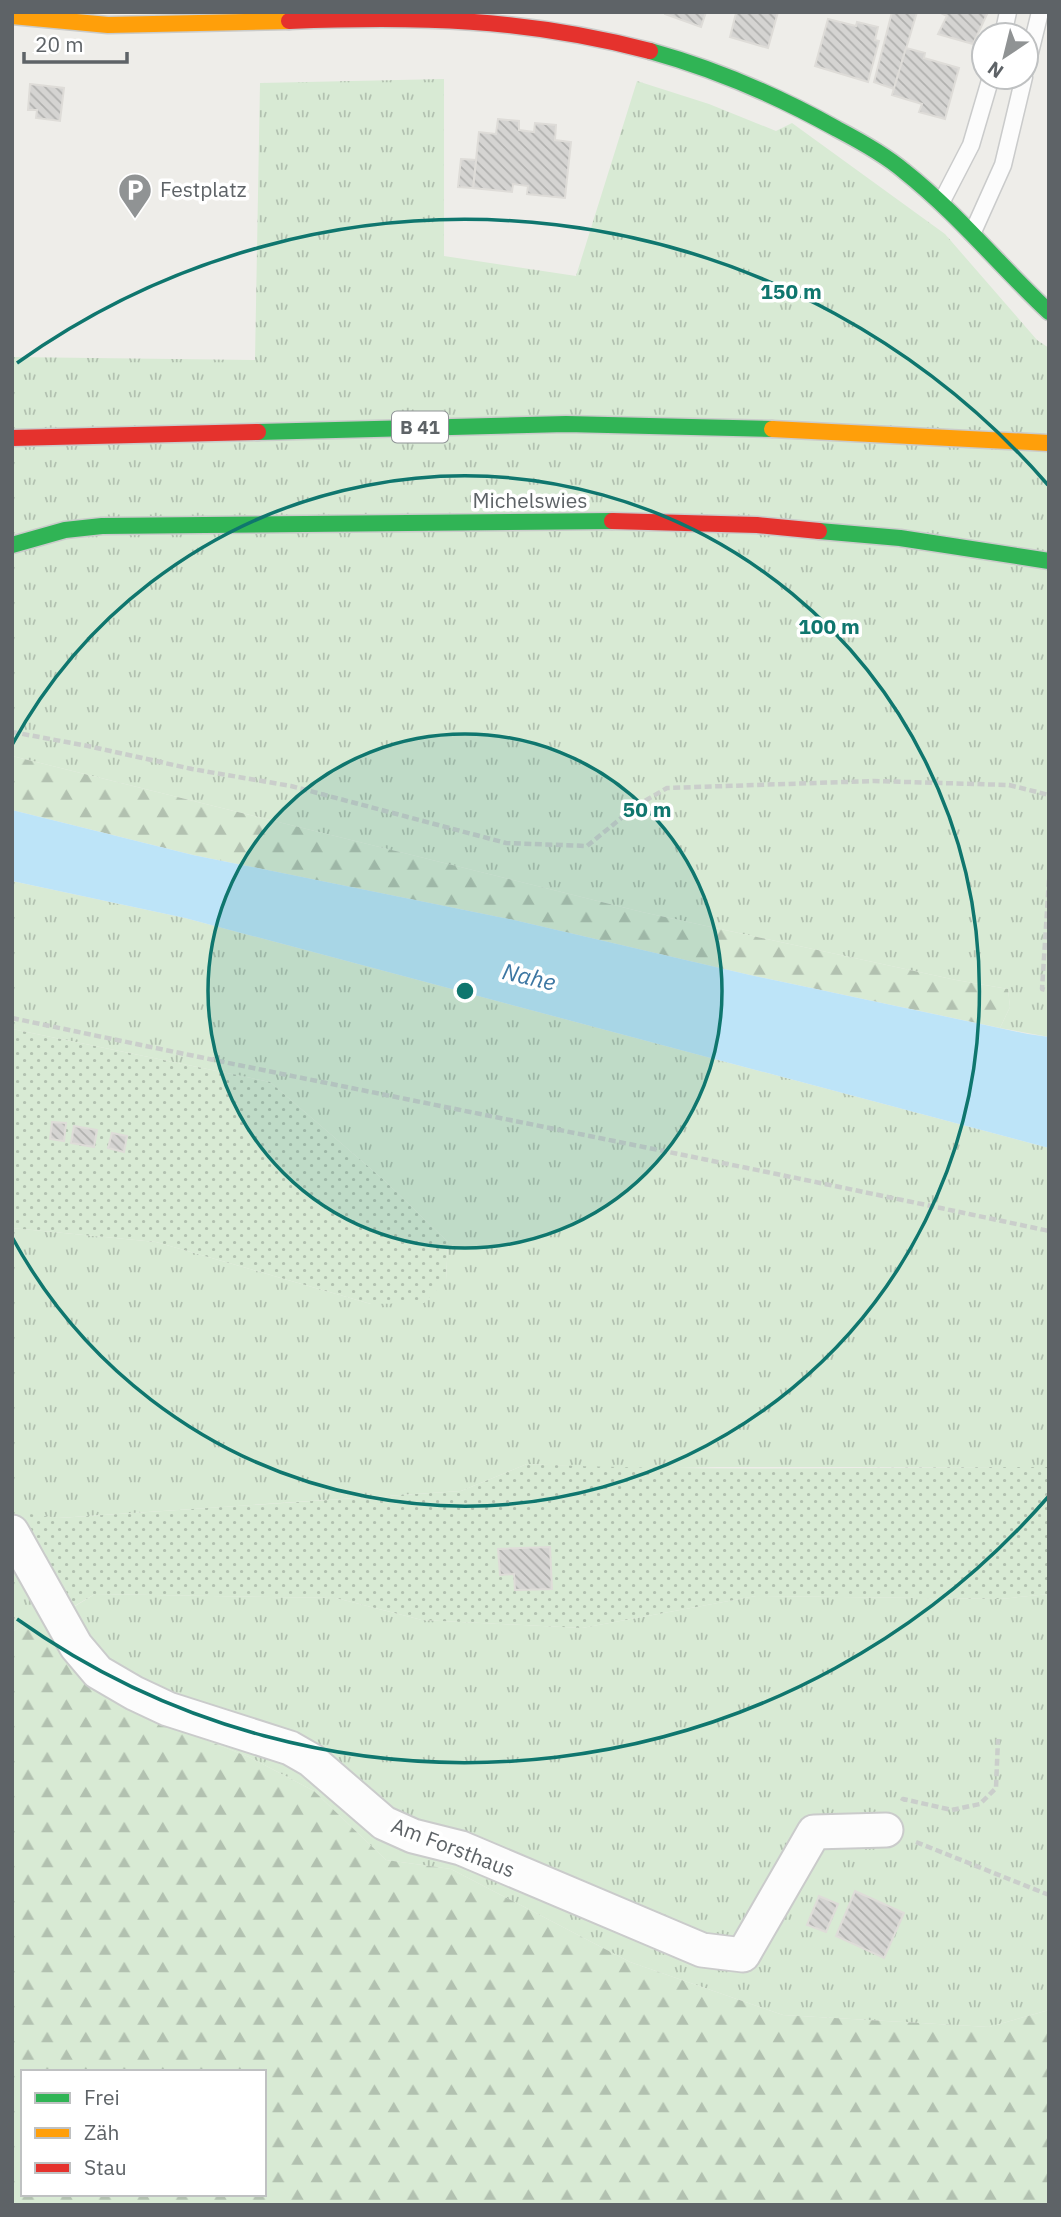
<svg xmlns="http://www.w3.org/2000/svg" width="1061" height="2217" viewBox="0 0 1061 2217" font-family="'IBM Plex Sans',sans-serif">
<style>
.grass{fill:url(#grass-tufts)}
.forest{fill:url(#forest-firs);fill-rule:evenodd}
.garden{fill:url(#garden-dots)}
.water{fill:#bde4f8}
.building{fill:url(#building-back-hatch);stroke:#dedcd8;stroke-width:2}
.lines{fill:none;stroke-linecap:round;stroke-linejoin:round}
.lane-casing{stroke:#cacbcb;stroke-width:19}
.street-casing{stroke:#cacbcb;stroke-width:37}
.fast-casing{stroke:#cacbca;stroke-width:19}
.slow-casing{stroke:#cacbca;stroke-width:19}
.jam-casing{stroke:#cacbca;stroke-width:19}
.path{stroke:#cacecb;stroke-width:4.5;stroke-dasharray:7 3.5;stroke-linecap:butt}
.lane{stroke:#fcfcfc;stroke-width:16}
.street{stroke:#fcfcfc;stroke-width:33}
.fast{stroke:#30b455;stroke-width:16}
.slow{stroke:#ff9f0a;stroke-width:16}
.jam{stroke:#e5322d;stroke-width:16}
.ring{fill:none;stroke:#0f766e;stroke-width:3.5}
.labels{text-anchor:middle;stroke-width:7;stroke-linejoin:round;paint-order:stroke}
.shield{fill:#fff;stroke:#8e9295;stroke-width:2}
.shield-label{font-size:19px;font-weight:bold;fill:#5e6367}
.poi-label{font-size:21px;fill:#5e6367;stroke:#fff;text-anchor:start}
.street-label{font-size:21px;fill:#5e6367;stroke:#fff}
.water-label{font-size:23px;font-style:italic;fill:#3c76a2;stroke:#fff}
.centre{fill:#0f766e;stroke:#fff;stroke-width:3.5}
.ring-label{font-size:21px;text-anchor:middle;font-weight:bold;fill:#0f766e;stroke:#fff;stroke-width:7;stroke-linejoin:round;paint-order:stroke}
</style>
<defs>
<pattern id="grass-tufts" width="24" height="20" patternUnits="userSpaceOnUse" patternTransform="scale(1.75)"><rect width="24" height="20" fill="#d8ead4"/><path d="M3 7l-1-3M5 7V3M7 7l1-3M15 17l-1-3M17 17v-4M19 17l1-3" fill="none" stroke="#b2c1b0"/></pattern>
<pattern id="forest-firs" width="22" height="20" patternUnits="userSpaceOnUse" patternTransform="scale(1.75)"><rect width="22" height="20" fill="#d8ead4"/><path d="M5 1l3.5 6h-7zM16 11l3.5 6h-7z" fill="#b2c1b0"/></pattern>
<pattern id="garden-dots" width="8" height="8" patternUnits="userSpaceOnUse" patternTransform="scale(1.75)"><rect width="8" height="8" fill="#d8ead4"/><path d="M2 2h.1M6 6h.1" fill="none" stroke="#b2c1b0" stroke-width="1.8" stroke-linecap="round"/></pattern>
<pattern id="building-back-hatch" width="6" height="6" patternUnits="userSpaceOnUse" patternTransform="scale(1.75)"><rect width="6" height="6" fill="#d5d4d2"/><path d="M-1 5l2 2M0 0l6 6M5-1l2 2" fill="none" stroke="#b0b0ae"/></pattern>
</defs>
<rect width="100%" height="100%" fill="#eeede9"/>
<!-- grass -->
<g class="grass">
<path d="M 444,79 L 444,256 L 576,276 L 637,81 L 709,104 L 776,131 L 792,123 L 945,234 L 1037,340 L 1049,348 L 1049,1037 L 1000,1028 L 1010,1007 L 1008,989 L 956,980 L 642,912 L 12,756 L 12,357 L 255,360 L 260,83 Z"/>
<path d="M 12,881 L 185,918 L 1049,1148 L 1049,1467 L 717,1467 L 632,1469 L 527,1464 L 461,1491 L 58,1518 L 24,1514 L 72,1608 L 95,1594 L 336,1598 L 422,1620 L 582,1628 L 756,1596 L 1000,1599 L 1049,1594 L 1049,2010 L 989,2027 L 783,2015 L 630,1962 L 451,1869 L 386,1860 L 314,1791 L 249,1757 L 173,1727 L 31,1620 L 12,1632 L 12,1228 L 156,1242 L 371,1304 L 446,1280 L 448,1242 L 385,1181 L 270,1082 L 12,1029 Z"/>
</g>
<!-- forest -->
<g class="forest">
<path d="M 12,756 L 642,912 L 956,980 L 1008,989 L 1010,1007 L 1000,1028 L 750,975 L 514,920 L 193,855 L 12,810 Z"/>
<path d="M 31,1620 L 50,1628 L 173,1727 L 249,1757 L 314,1791 L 386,1860 L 451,1869 L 630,1962 L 783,2015 L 989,2027 L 1049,2010 L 1049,2205 L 12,2205 L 12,1632 ZM 23,2072 L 264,2072 L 264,2194 L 23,2194 Z"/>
</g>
<!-- garden -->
<g class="garden">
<path d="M 12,1029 L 270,1082 L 385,1181 L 448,1242 L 446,1280 L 424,1303 L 371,1304 L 156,1242 L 12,1228 Z"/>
<path d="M 527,1464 C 701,1472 875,1467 1049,1467 L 1049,1594 L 1000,1599 L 756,1596 L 582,1628 L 422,1620 L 336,1598 L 95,1594 L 71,1608 L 23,1513 L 59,1518 L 461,1491 Z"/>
</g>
<!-- water -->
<path class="water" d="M 12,810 L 193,855 L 514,920 L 750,975 L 1028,1034 L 1049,1037 L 1049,1148 L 185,918 L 12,881 Z"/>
<!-- building -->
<g class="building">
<path d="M 665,12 L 706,12 L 701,27 L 665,14 Z"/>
<path d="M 734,12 L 778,12 L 768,48 L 730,37 L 736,13 Z"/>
<path d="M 892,12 L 917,12 L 894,89 L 874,82 Z"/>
<path d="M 939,12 L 988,12 L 973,44 L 938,34 L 947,16 Z"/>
<path d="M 828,19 L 856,26 L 857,22 L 878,27 L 875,40 L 879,41 L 868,82 L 815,66 Z"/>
<path d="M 906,48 L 925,53 L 924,58 L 959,68 L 945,119 L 919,112 L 922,104 L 892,95 Z"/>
<path d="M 30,84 L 64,88 L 60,121 L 36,118 L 37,110 L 28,110 Z"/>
<path d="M 498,119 L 519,121 L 519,130 L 534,132 L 535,123 L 556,125 L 555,140 L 571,142 L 565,198 L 527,194 L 528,186 L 513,184 L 512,192 L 473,188 L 479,132 L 496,134 Z"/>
<path d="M 461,159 L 476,160 L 473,188 L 458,187 Z"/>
<path d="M 52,1122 L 66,1123 L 64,1141 L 50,1139 Z"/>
<path d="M 74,1126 L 97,1130 L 94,1147 L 71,1143 Z"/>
<path d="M 112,1133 L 127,1136 L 124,1152 L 108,1148 Z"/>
<path d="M 550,1547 L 552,1589 L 515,1590 L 514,1574 L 500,1575 L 498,1549 Z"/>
<path d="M 855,1891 L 904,1913 L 884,1958 L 836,1936 Z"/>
<path d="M 819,1896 L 838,1904 L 826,1932 L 807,1925 Z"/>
</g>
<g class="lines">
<!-- lane casing -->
<g class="lane-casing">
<g id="lane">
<path d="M 1003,35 L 1008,12"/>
<path d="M 1026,69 L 1040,12"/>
<path d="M 941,203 L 971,145 L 991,77"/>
<path d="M 972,234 L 1003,165 L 1024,77"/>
</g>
</g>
<!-- street casing -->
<g class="street-casing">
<path id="street" d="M 12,1532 L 76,1646 L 98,1672 L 134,1693 L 168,1709 L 290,1748 L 311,1760 L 384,1823 L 413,1836 L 461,1848 L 702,1950 L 743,1955 L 814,1832 L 886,1830"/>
</g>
<!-- fast casing -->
<g class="fast-casing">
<g id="fast">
<path d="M 650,51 C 715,69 778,96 837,129 C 860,141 884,154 904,171 C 957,213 1000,266 1049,312"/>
<path d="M 258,432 L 566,424 L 772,429"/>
<path d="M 819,531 L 900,538 L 1049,561"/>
<path d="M 12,545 L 65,530 L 102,526 L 612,521"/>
</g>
</g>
<!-- slow casing -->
<g class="slow-casing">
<g id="slow">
<path d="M 12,16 L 108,25 L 289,21"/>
<path d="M 772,429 L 1049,443"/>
</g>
</g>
<!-- jam casing -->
<g class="jam-casing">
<g id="jam">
<path d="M 289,21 C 417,16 525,18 650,51"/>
<path d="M 12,438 L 258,432"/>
<path d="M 612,521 L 757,525 L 819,531"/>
</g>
</g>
<!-- path -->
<g class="path">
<path d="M 12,732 L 88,746 L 192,769 L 291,786 L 506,843 L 587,846 L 636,806 L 667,788 L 874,781 L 1009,785 L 1049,795"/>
<path d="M 1049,880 L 1042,989 L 1049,991"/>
<path d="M 12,1018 C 357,1091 704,1157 1049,1231"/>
<path d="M 902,1801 L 903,1799 L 952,1810 L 980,1804 L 996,1788 L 998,1739"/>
<path d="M 916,1842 L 1049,1895"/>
</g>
<!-- lane -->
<use href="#lane" class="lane"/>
<!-- street -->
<use href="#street" class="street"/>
<!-- fast -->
<use href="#fast" class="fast"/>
<!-- slow -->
<use href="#slow" class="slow"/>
<!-- jam -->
<use href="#jam" class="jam"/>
</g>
<!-- distance rings -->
<circle cx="465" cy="991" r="257" fill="#0f766e" fill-opacity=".12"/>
<g class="ring">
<circle cx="465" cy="991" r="257"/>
<path d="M12 745A515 515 0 1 1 12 1237"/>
<path d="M1048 1497A772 772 0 0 1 17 1619M17 363A772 772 0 0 1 1048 485"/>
</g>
<!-- icons -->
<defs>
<g id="parking-pin" transform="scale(1.75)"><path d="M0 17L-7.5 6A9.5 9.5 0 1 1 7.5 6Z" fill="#909394" stroke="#fff"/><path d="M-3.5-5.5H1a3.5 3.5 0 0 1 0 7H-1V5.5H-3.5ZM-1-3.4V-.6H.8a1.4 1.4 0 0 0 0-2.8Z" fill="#fff"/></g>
</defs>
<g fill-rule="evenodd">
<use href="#parking-pin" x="135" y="190"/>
</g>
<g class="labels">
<!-- shield labels -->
<rect class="shield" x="392" y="411.5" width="56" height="31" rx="5"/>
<g class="shield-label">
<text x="420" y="434">B 41</text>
</g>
<!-- poi labels -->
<g class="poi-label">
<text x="160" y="197">Festplatz</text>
</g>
<!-- street labels -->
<g class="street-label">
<text x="530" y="508">Michelswies</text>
<text transform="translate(453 1848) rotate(21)" y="7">Am Forsthaus</text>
</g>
<!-- water labels -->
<g class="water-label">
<text transform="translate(529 977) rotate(13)" y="8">Nahe</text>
</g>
</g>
<circle cx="465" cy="991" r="10" class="centre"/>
<g class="ring-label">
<text x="791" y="299">150 m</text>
<text x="829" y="634">100 m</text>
<text x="647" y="817">50 m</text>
</g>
<!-- border -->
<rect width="1061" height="2217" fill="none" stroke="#5e6367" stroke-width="28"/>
<!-- legend -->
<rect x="21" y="2070" width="245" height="126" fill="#ffffff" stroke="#bfc1c2" stroke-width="2"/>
<rect x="35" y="2093" width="35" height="10" fill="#30b455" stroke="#bfc1c2" stroke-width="2"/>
<text x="84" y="2105" font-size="21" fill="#5e6367">Frei</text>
<rect x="35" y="2128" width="35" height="10" fill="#ff9f0a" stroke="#bfc1c2" stroke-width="2"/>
<text x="84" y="2140" font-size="21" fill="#5e6367">Zäh</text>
<rect x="35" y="2163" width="35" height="10" fill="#e5322d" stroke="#bfc1c2" stroke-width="2"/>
<text x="84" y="2175" font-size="21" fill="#5e6367">Stau</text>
<!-- north arrow -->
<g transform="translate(1005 56) rotate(215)"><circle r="33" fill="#ffffff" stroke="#bfc1c2" stroke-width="2"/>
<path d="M0-5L12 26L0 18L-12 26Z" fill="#909394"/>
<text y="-10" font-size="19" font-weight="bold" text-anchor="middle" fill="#5e6367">N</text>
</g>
<!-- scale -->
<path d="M24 52v10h103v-10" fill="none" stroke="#5e6367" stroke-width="3.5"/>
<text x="35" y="52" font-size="21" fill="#5e6367" stroke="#ffffff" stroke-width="5" paint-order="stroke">20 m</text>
</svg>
